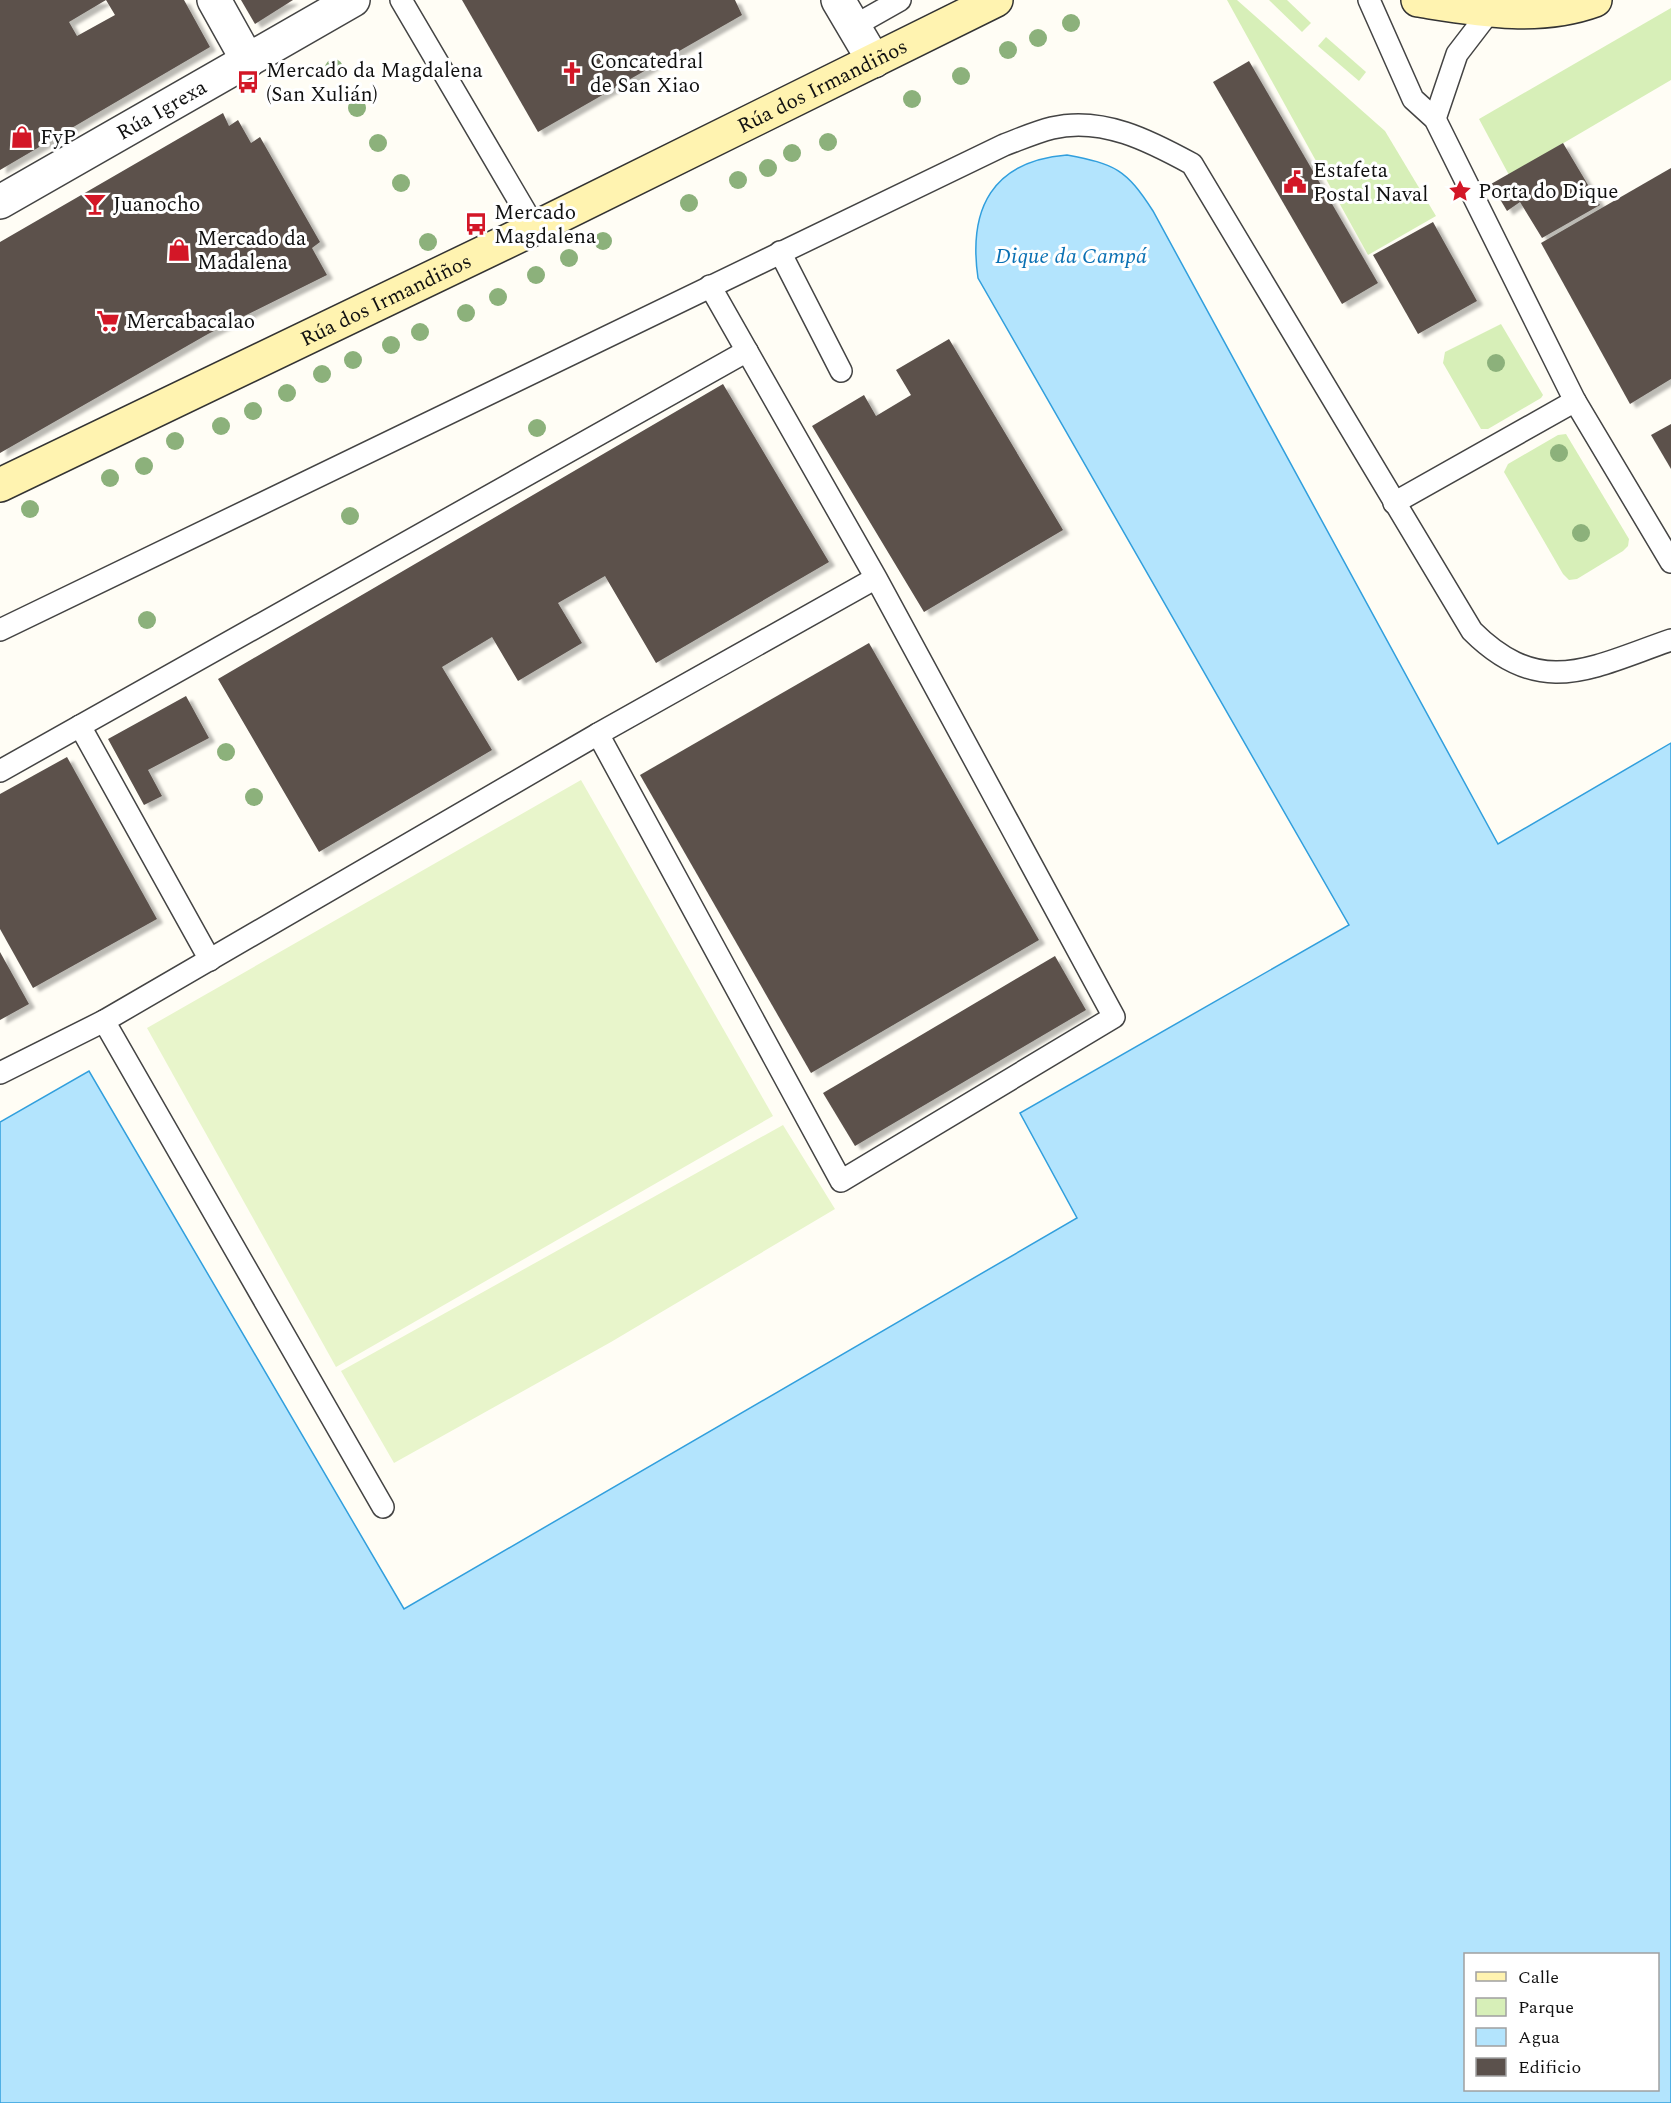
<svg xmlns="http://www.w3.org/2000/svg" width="1671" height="2103" viewBox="0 0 1671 2103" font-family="Spectral,serif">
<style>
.green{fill:#d7efb8}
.pitch{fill:#e8f5cb}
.water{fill:#b3e4fd;stroke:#319fdd;stroke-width:1.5;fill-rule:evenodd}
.building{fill:#5b514c;filter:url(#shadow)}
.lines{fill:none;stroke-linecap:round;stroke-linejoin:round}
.lane-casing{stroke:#444;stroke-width:24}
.street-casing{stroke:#444;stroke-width:36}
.secondary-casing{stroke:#333;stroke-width:36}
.lane{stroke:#fff;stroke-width:21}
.street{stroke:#fff;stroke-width:33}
.secondary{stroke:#fff3b0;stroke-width:33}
.tree{fill:#8cb17b}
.labels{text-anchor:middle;stroke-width:6;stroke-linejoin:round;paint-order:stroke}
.poi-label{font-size:21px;fill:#111;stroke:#fff;text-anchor:start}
.street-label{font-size:21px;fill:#111;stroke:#fff}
.water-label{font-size:22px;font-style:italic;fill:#0970b3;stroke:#fff}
</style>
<defs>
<filter id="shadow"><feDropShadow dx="6" dy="4" stdDeviation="1.5" flood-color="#0004"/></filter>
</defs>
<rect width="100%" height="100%" fill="#fffdf5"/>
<!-- green -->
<g class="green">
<path d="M 1227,0 L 1237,0 L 1385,131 L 1436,216 L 1368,255 Z"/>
<path d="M 1269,0 L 1287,0 L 1311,23 L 1302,32 Z"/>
<path d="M 1671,8 L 1671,80 L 1509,175 L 1479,119 Z"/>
<path d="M 1326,37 L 1366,72 L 1359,81 L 1318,46 Z"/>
<path d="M 1501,324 L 1543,395 L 1541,398 L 1488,429 L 1481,429 L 1443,363 L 1445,352 Z"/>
<path d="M 1566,434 L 1629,539 L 1628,546 L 1623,551 L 1577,579 L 1569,580 L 1563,574 L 1504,472 L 1508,464 L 1558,435 Z"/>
</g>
<!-- pitch -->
<g class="pitch">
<path d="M 581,780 L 773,1116 L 336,1367 L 147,1028 Z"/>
<path d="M 783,1125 L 835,1209 L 611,1342 L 394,1463 L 341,1371 Z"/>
</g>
<!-- water -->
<path class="water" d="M 1067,155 C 1115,164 1126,169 1153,211 L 1498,844 L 1671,743 L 1671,2103 L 0,2103 L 0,1122 L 89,1071 L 404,1609 L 1077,1218 L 1020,1113 L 1349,925 L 978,278 C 968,209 992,161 1067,155 ZM 1658,1954 L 1658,2090 L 1466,2090 L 1466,1954 Z"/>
<!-- building -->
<g class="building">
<path d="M 0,0 L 106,0 L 69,22 L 77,36 L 115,15 L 106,0 L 184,0 L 210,47 L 0,170 Z"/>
<path d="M 241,0 L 293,0 L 255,24 Z"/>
<path d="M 462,0 L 735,0 L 742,15 L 538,132 Z"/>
<path d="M 1249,61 L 1378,283 L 1342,304 L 1213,82 Z"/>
<path d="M 223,113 L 229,126 L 238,120 L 251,143 L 260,137 L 320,242 L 312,248 L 327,275 L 208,334 L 0,453 L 0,242 Z"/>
<path d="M 1563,143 L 1600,205 L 1542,238 L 1520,202 L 1507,211 L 1491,184 Z"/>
<path d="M 1671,168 L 1671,379 L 1630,404 L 1541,243 Z"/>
<path d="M 1433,222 L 1477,301 L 1418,334 L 1373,255 Z"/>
<path d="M 949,339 L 1063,530 L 924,612 L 812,426 L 864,395 L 876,416 L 911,395 L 896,370 Z"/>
<path d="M 723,384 L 829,562 L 656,663 L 605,576 L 558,603 L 582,643 L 518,681 L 492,637 L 442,667 L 492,750 L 319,852 L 218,679 Z"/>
<path d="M 1671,424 L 1671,469 L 1651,435 Z"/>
<path d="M 869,643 L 1039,940 L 811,1073 L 640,775 Z"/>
<path d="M 186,696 L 209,738 L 148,770 L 162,796 L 144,805 L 108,739 Z"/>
<path d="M 67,757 L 157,919 L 33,988 L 0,929 L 0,794 Z"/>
<path d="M 0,952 L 29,1004 L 0,1020 Z"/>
<path d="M 1055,956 L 1086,1010 L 855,1146 L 823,1093 Z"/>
</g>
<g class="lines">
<!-- lane casing -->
<g class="lane-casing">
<g id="lane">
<path d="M 401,0 L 535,228"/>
<path d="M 1369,0 L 1413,99 L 1435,119 L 1575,401 L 1671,562"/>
<path d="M 854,26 L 900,0"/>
<path d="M 1435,119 L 1457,54 L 1490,11"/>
<path d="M 780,252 L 841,371"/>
<path d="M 710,286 L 876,578 L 1114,1017 L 841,1181 L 598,734 L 876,578"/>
<path d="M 1394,503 L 1575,401"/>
<path d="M 0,630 L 1004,145 C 1020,139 1036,132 1052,128 C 1102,116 1150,141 1192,164 L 1472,631 C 1541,700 1592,667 1671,640"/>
<path d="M 80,726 L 210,960"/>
<path d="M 0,771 L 747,351"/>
<path d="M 104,1021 L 383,1507"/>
<path d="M 0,1073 L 104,1021 L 598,734"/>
</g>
</g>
<!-- street casing -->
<g class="street-casing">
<g id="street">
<path d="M 214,0 L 248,61"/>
<path d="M 838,0 L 874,61"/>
<path id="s1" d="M 0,202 L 353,0"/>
</g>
</g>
<!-- secondary casing -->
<g class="secondary-casing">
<g id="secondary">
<path d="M 1418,0 C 1476,9 1538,21 1595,0"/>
<path id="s2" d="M 0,485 L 535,228 L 996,0"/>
</g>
</g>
<!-- lane -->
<use href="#lane" class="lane"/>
<!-- street -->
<use href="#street" class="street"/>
<!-- secondary -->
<use href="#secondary" class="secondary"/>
</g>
<!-- trees -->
<g class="tree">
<circle cx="1071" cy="23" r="9"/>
<circle cx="1038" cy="38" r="9"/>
<circle cx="1008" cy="50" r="9"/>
<circle cx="334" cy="68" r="9"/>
<circle cx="961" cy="76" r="9"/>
<circle cx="912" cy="99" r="9"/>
<circle cx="357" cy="108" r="9"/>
<circle cx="828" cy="142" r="9"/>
<circle cx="378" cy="143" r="9"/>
<circle cx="792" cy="153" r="9"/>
<circle cx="768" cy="168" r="9"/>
<circle cx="738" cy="180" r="9"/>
<circle cx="401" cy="183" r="9"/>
<circle cx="689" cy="203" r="9"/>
<circle cx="603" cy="241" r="9"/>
<circle cx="428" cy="242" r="9"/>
<circle cx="569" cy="258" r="9"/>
<circle cx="536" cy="275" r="9"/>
<circle cx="498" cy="297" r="9"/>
<circle cx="466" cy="313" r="9"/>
<circle cx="420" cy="332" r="9"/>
<circle cx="391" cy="345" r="9"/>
<circle cx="353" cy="360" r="9"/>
<circle cx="1496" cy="363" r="9"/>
<circle cx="322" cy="374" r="9"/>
<circle cx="287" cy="393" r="9"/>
<circle cx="253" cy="411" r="9"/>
<circle cx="221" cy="426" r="9"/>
<circle cx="537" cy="428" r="9"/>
<circle cx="175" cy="441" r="9"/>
<circle cx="1559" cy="453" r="9"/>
<circle cx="144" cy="466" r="9"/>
<circle cx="110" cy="478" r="9"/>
<circle cx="30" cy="509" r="9"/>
<circle cx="350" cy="516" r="9"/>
<circle cx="1581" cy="533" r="9"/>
<circle cx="147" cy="620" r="9"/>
<circle cx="226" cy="752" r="9"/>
<circle cx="254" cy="797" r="9"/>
</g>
<!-- icons -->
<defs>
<g id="church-bare" transform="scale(1.8)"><path d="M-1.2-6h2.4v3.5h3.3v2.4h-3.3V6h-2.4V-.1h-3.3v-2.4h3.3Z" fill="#d31727" stroke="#fff" stroke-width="2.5" paint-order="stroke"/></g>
<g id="bus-bare" transform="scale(1.8)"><path d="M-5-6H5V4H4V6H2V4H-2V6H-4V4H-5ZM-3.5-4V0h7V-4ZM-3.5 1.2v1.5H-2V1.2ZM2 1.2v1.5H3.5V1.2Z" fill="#d31727" stroke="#fff" stroke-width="2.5" paint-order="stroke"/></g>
<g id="shop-bare" transform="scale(1.8)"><path d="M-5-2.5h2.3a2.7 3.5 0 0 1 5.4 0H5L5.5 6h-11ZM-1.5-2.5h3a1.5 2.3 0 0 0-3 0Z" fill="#d31727" stroke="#fff" stroke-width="2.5" paint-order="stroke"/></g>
<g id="civic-bare" transform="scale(1.8)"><path d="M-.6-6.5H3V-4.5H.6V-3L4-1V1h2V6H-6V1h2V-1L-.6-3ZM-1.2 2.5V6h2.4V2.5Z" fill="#d31727" stroke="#fff" stroke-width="2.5" paint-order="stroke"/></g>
<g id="sight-bare" transform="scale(1.8)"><path d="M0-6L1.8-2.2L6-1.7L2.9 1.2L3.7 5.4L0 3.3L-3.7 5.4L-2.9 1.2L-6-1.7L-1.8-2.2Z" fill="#d31727" stroke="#fff" stroke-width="2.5" paint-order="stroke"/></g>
<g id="bar-bare" transform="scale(1.8)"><path d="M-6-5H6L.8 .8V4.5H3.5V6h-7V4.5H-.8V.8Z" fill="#d31727" stroke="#fff" stroke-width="2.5" paint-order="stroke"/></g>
<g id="supermarket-bare" transform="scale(1.8)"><path d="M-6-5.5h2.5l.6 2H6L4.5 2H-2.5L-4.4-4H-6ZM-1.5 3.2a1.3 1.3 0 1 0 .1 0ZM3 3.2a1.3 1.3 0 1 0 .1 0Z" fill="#d31727" stroke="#fff" stroke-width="2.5" paint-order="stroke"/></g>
</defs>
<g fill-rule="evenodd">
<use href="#church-bare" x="572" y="73"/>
<use href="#bus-bare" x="248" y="82"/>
<use href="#shop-bare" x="22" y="137"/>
<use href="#civic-bare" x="1295" y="182"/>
<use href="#sight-bare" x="1460" y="191"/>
<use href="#bar-bare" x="95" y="204"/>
<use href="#bus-bare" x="476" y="224"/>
<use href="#shop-bare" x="179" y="250"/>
<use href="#supermarket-bare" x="108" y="321"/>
</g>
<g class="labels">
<!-- poi labels -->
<g class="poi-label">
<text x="590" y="68">Concatedral<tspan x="590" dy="24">de San Xiao</tspan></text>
<text x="266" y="77">Mercado da Magdalena<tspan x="266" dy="24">(San Xulián)</tspan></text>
<text x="40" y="144">FyP</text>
<text x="1313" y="177">Estafeta<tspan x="1313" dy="24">Postal Naval</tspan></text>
<text x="1478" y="198">Porta do Dique</text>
<text x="113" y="211">Juanocho</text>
<text x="494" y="219">Mercado<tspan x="494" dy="24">Magdalena</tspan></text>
<text x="197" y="245">Mercado da<tspan x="197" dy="24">Madalena</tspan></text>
<text x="126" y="328">Mercabacalao</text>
</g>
<!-- street labels -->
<g class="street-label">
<text dy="7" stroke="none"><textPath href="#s2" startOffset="914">Rúa dos Irmandiños</textPath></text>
<text dy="7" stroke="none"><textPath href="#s1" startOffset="186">Rúa Igrexa</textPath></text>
<text dy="7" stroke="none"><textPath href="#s2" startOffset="428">Rúa dos Irmandiños</textPath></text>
</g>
<!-- water labels -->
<g class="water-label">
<text x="1071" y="263">Dique da Campá</text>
</g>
</g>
<!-- legend -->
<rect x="1464" y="1953" width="195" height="138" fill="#ffffff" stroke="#a0a0a0" stroke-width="1.5"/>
<rect x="1476" y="1972" width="30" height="9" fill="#fff3b0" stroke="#a0a0a0" stroke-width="1.5"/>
<text x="1518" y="1983" font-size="18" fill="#111111">Calle</text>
<rect x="1476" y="1998" width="30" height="18" fill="#d7efb8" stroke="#a0a0a0" stroke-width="1.5"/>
<text x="1518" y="2013" font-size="18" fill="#111111">Parque</text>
<rect x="1476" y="2028" width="30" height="18" fill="#b3e4fd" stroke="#a0a0a0" stroke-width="1.5"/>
<text x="1518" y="2043" font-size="18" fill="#111111">Agua</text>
<rect x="1476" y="2058" width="30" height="18" fill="#5b514c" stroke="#a0a0a0" stroke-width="1.5"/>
<text x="1518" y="2073" font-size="18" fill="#111111">Edificio</text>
</svg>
